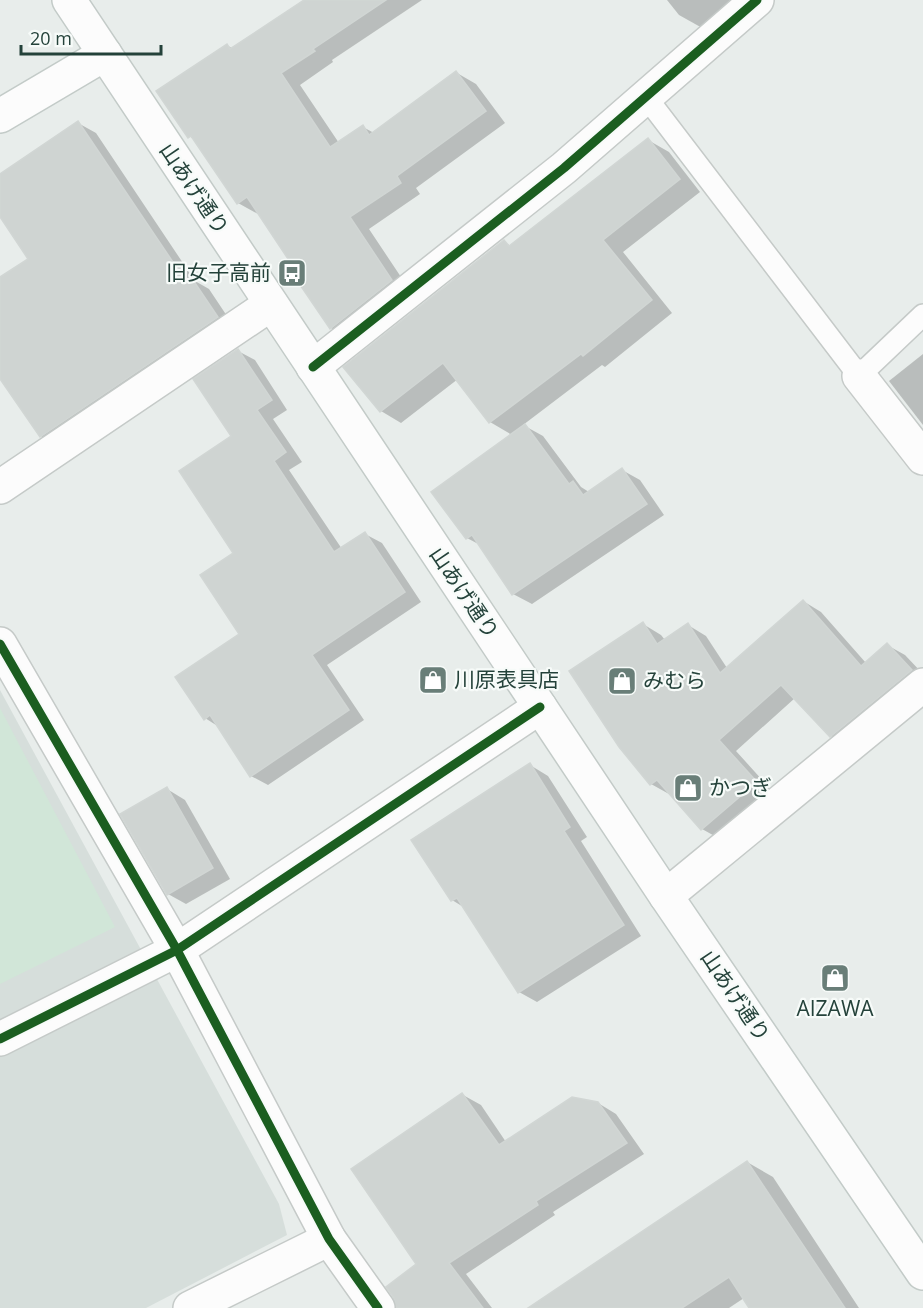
<svg xmlns="http://www.w3.org/2000/svg" width="923" height="1308" viewBox="0 0 923 1308" font-family="'Open Sans','Noto Sans JP',sans-serif">
<style>
.built{fill:#d6dedb}
.green{fill:#d1e6d8}
.shadow{fill:#0003}
.building{fill:#cfd4d2;stroke:#d1d6d4;stroke-width:1.5}
.lines{fill:none;stroke-linecap:round;stroke-linejoin:round}
.lane-casing{stroke:#c5cac8;stroke-width:24}
.street-casing{stroke:#c5cac8;stroke-width:36}
.secondary-casing{stroke:#c3cbc8;stroke-width:36}
.lane{stroke:#fcfcfc;stroke-width:21}
.street{stroke:#fcfcfc;stroke-width:33}
.secondary{stroke:#fcfcfc;stroke-width:33}
.cycleway-casing{stroke:#f7fbf9;stroke-width:13}
.cycleway{stroke:#1b5e20;stroke-width:9}
.labels{text-anchor:middle;stroke-width:4.5;stroke-linejoin:round;paint-order:stroke}
.street-label{font-size:21px;fill:#24423a;stroke:#f7fbf9}
.poi-label{font-size:21px;fill:#24423a;stroke:#f7fbf9;text-anchor:start}
</style>
<rect width="100%" height="100%" fill="#e8edeb"/>
<!-- built -->
<path class="built" d="M 0,690 L 279,1204 L 287,1235 L 146,1308 L 0,1308 Z"/>
<!-- green -->
<path class="green" d="M 0,708 L 115,927 L 0,984 Z"/>
<!-- shadow -->
<g class="shadow">
<path d="M 306,0 L 422,0 L 332,60 L 333,62 L 300,85 L 339,143 L 363,127 L 374,133 L 457,73 L 476,84 L 505,123 L 416,188 L 420,194 L 369,229 L 411,292 L 351,339 L 331,328 L 294,274 L 298,271 L 260,213 L 258,214 L 238,203 L 197,141 L 189,136 L 227,45 L 233,49 Z"/>
<path d="M 667,0 L 743,0 L 704,29 L 679,15 Z"/>
<path d="M 78,123 L 96,133 L 195,281 L 209,289 L 235,328 L 59,447 L 41,436 L 0,374 L 0,279 L 30,259 L 0,215 L 0,176 Z"/>
<path d="M 648,140 L 669,152 L 700,192 L 623,252 L 672,313 L 605,367 L 602,365 L 523,425 L 543,436 L 581,487 L 589,492 L 622,470 L 640,480 L 664,515 L 532,604 L 513,594 L 482,546 L 467,538 L 512,435 L 490,422 L 458,379 L 401,423 L 381,411 L 504,242 L 511,246 Z"/>
<path d="M 238,351 L 255,360 L 287,410 L 273,419 L 302,462 L 289,470 L 342,549 L 365,534 L 382,543 L 421,602 L 327,665 L 364,720 L 268,785 L 251,776 L 219,727 L 205,718 L 241,634 L 235,554 L 233,436 Z"/>
<path d="M 923,354 L 923,425 L 889,381 Z"/>
<path d="M 803,601 L 821,612 L 866,663 L 887,645 L 905,655 L 923,674 L 849,747 L 831,736 L 795,698 L 736,751 L 774,793 L 720,839 L 702,829 L 671,793 L 669,794 L 651,784 L 643,624 L 661,635 L 665,640 L 688,625 L 706,636 L 727,668 Z"/>
<path d="M 530,765 L 548,776 L 587,837 L 581,841 L 641,936 L 537,1002 L 519,992 L 465,908 L 452,900 Z"/>
<path d="M 167,789 L 185,800 L 230,879 L 186,904 L 168,894 Z"/>
<path d="M 463,1095 L 481,1105 L 506,1142 L 598,1103 L 616,1114 L 644,1154 L 553,1212 L 555,1215 L 466,1274 L 492,1308 L 398,1308 L 388,1287 L 418,1265 Z"/>
<path d="M 747,1162 L 773,1177 L 859,1308 L 751,1308 L 744,1298 L 729,1308 L 531,1308 Z"/>
</g>
<!-- building -->
<g class="building">
<path d="M 304,0 L 386,0 L 313,49 L 315,51 L 281,73 L 330,147 L 363,125 L 369,135 L 456,71 L 486,111 L 397,176 L 401,183 L 350,217 L 392,280 L 330,329 L 292,273 L 296,271 L 247,197 L 237,204 L 191,136 L 188,138 L 156,91 L 227,44 L 230,49 Z"/>
<path d="M 78,121 L 185,280 L 191,277 L 218,317 L 40,437 L 0,379 L 0,277 L 28,259 L 0,217 L 0,174 Z"/>
<path d="M 648,138 L 680,179 L 603,240 L 652,300 L 583,356 L 581,354 L 489,423 L 443,363 L 380,412 L 343,367 L 504,240 L 509,246 Z"/>
<path d="M 238,349 L 272,400 L 257,410 L 286,452 L 274,461 L 334,552 L 365,532 L 405,592 L 312,655 L 349,710 L 250,777 L 210,715 L 204,720 L 175,677 L 239,634 L 200,575 L 233,553 L 179,471 L 231,436 L 193,379 Z"/>
<path d="M 525,424 L 569,484 L 573,481 L 583,495 L 622,468 L 647,504 L 512,595 L 472,535 L 466,539 L 431,492 Z"/>
<path d="M 803,600 L 861,666 L 887,643 L 912,670 L 830,737 L 781,685 L 719,740 L 757,782 L 701,830 L 657,780 L 650,785 L 619,747 L 569,671 L 643,622 L 657,644 L 688,623 L 720,673 Z"/>
<path d="M 530,763 L 570,827 L 564,831 L 624,925 L 518,993 L 457,898 L 451,901 L 411,840 Z"/>
<path d="M 167,787 L 213,868 L 167,895 L 120,814 Z"/>
<path d="M 462,1093 L 499,1145 L 572,1097 L 598,1102 L 627,1143 L 536,1201 L 538,1205 L 449,1263 L 483,1308 L 396,1308 L 394,1298 L 386,1287 L 416,1264 L 351,1169 Z"/>
<path d="M 747,1161 L 845,1308 L 749,1308 L 729,1277 L 682,1308 L 528,1308 Z"/>
</g>
<g class="lines">
<!-- lane casing -->
<g class="lane-casing">
<path id="lane" d="M 646,97 L 859,376 L 923,315"/>
</g>
<!-- street casing -->
<g class="street-casing">
<g id="street">
<path d="M 313,367 L 564,168 L 757,0"/>
<path d="M 859,376 L 923,458"/>
<path d="M 0,487 L 271,304"/>
<path d="M 0,644 L 177,950 L 329,1239 L 378,1308"/>
<path d="M 666,896 L 923,685"/>
<path d="M 0,1039 L 177,950 L 540,707"/>
<path d="M 190,1308 L 329,1239"/>
</g>
</g>
<!-- secondary casing -->
<g class="secondary-casing">
<g id="secondary">
<path d="M 69,0 L 666,896 L 923,1273"/>
<path d="M 0,116 L 105,54"/>
</g>
</g>
<!-- lane -->
<use href="#lane" class="lane"/>
<!-- street -->
<use href="#street" class="street"/>
<!-- secondary -->
<use href="#secondary" class="secondary"/>
<!-- cycleway casing -->
<g class="cycleway-casing">
<g id="cycleway">
<path d="M 313,367 L 564,168 L 757,0"/>
<path d="M 0,644 L 177,950 L 329,1239 L 378,1308"/>
<path d="M 0,1039 L 177,950 L 540,707"/>
</g>
</g>
<!-- cycleway -->
<use href="#cycleway" class="cycleway"/>
</g>
<!-- icons -->
<defs>
<g id="bus-square" transform="scale(1.5)"><rect x="-9" y="-9" width="18" height="18" rx="4" fill="#697e78" stroke="#f7fbf9"/><path d="M-5-6H5V4H4V6H2V4H-2V6H-4V4H-5ZM-3.5-4V0h7V-4ZM-3.5 1.2v1.5H-2V1.2ZM2 1.2v1.5H3.5V1.2Z" fill="#fff"/></g>
<g id="shop-square" transform="scale(1.5)"><rect x="-9" y="-9" width="18" height="18" rx="4" fill="#697e78" stroke="#f7fbf9"/><path d="M-5-2.5h2.3a2.7 3.5 0 0 1 5.4 0H5L5.5 6h-11ZM-1.5-2.5h3a1.5 2.3 0 0 0-3 0Z" fill="#fff"/></g>
</defs>
<g fill-rule="evenodd">
<use href="#bus-square" x="292" y="273"/>
<use href="#shop-square" x="433" y="680"/>
<use href="#shop-square" x="622" y="681"/>
<use href="#shop-square" x="688" y="788"/>
<use href="#shop-square" x="835" y="978"/>
</g>
<g class="labels">
<!-- street labels -->
<g class="street-label">
<text transform="translate(194 189) rotate(56)" y="7">山あげ通り</text>
<text transform="translate(464 593) rotate(56)" y="7">山あげ通り</text>
<text transform="translate(735 996) rotate(56)" y="7">山あげ通り</text>
</g>
<!-- poi labels -->
<g class="poi-label">
<text x="271" y="280" text-anchor="end">旧女子高前</text>
<text x="454" y="687">川原表具店</text>
<text x="643" y="688">みむら</text>
<text x="709" y="795">かつぎ</text>
<text x="835" y="1016" text-anchor="middle">AIZAWA</text>
</g>
</g>
<!-- scale -->
<path d="M21 45v9h140v-9" fill="none" stroke="#24423a" stroke-width="3"/>
<text x="30" y="45" font-size="18" fill="#24423a" stroke="#f7fbf9" stroke-width="4.5" paint-order="stroke">20 m</text>
</svg>
